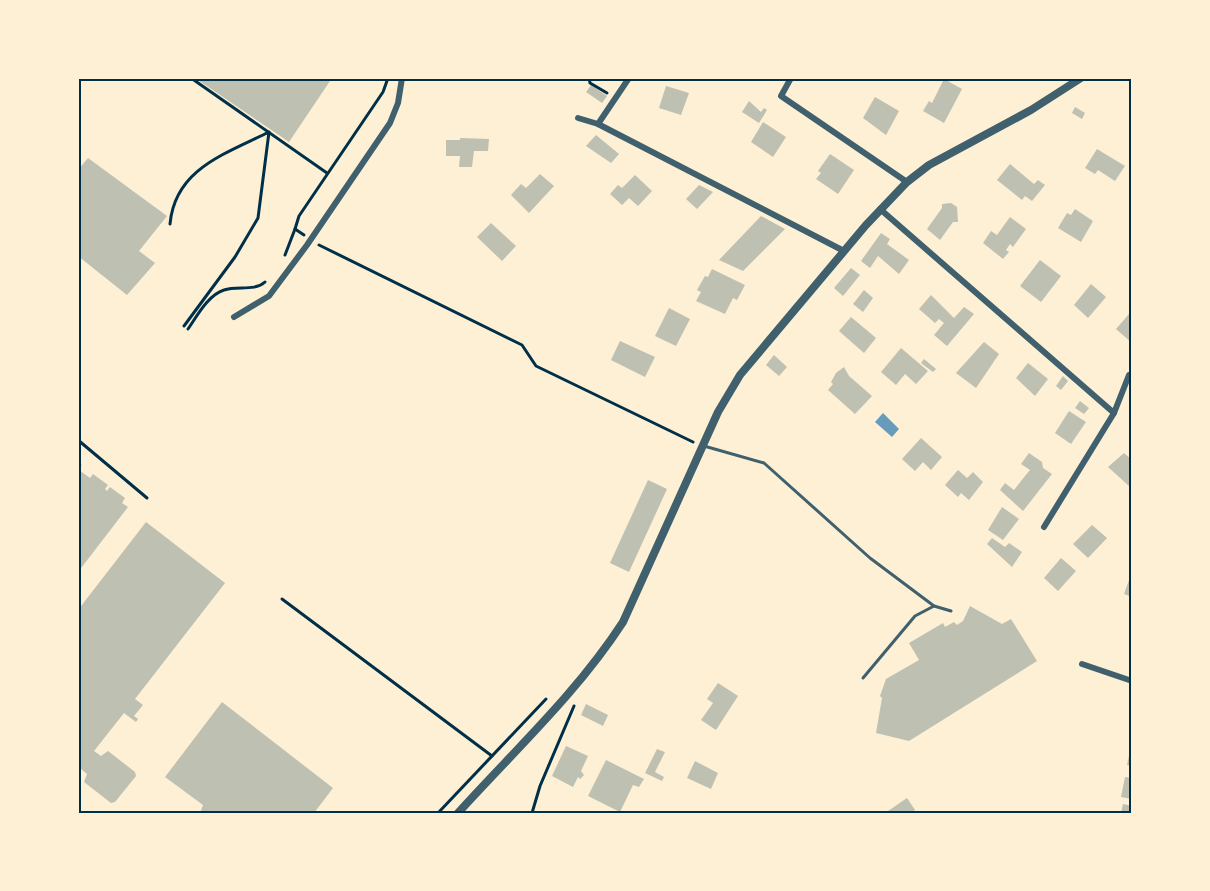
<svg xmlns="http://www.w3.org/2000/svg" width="1210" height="891" viewBox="0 0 1210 891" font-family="'Noto Sans',sans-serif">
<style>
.water{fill:#669bbc}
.building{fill:#bec0b2}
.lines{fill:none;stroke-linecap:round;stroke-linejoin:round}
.path{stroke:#003049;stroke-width:3}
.service{stroke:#3f606c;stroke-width:3}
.minor{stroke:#3f606c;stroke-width:6}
.tertiary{stroke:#3f606c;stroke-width:8}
.neatline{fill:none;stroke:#003049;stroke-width:2}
</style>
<rect width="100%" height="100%" fill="#fdf0d5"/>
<!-- water -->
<path class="water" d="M 883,413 L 899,429 L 892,437 L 875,422 Z"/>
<!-- building -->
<g class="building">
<path d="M 195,78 L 332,78 L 289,142 Z"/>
<path d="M 944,79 L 962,89 L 944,123 L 923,111 L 929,101 L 932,103 Z"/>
<path d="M 591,85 L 607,96 L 602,103 L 586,92 Z"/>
<path d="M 666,86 L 689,93 L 681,115 L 659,108 Z"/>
<path d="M 875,97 L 899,111 L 886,135 L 863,118 Z"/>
<path d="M 749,101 L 761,112 L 764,108 L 767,110 L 759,123 L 742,112 Z"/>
<path d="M 1075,107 L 1085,113 L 1082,119 L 1072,113 Z"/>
<path d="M 763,122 L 786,137 L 773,157 L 751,142 Z"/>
<path d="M 596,135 L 619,154 L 611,163 L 586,146 Z"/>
<path d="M 460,138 L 489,139 L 488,151 L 474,151 L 472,167 L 459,167 L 460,156 L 446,156 L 446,140 L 460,140 Z"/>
<path d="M 1097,149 L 1125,166 L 1115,181 L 1098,170 L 1095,174 L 1085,168 Z"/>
<path d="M 830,154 L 854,170 L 838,194 L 816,179 L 821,173 L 818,171 Z"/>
<path d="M 88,158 L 167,216 L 139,251 L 155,263 L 127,295 L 78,256 L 78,170 Z"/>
<path d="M 1010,164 L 1034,184 L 1038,180 L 1045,185 L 1032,201 L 1025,196 L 1022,200 L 997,180 Z"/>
<path d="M 540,174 L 554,186 L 529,213 L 511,195 L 521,184 L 526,188 Z"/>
<path d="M 635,175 L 652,191 L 638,206 L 629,198 L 622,205 L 610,194 L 618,185 L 622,188 Z"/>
<path d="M 699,185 L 713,192 L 697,209 L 686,199 Z"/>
<path d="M 951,203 L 957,207 L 958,222 L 953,222 L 940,240 L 927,229 L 942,208 L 942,204 Z"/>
<path d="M 1075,209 L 1093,221 L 1081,242 L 1058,228 L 1067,213 L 1071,215 Z"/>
<path d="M 761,216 L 785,229 L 743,271 L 719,260 Z"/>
<path d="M 1010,217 L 1026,229 L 1013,247 L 1010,244 L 1006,250 L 1009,252 L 1003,259 L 983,243 L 991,231 L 997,235 Z"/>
<path d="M 491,223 L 516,246 L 502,261 L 477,237 Z"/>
<path d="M 881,233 L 890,239 L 887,244 L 909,260 L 899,274 L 878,256 L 870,268 L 861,261 Z"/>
<path d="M 1040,260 L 1061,276 L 1041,302 L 1020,286 Z"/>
<path d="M 851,268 L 860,275 L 843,296 L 834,288 Z"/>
<path d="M 712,269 L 745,285 L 737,300 L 733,298 L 725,314 L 696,301 L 701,292 L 697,290 L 705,276 L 708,277 Z"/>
<path d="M 1091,284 L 1106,297 L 1088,318 L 1074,305 Z"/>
<path d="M 864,290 L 873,298 L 863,312 L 853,304 Z"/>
<path d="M 931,295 L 954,318 L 964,307 L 974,314 L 947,346 L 934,335 L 944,323 L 939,319 L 935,323 L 919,309 Z"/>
<path d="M 669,308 L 690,319 L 676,346 L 655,336 Z"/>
<path d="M 1129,314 L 1132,317 L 1132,343 L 1116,329 Z"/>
<path d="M 851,317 L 876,338 L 864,353 L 839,331 Z"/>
<path d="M 620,341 L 655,357 L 645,377 L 611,360 Z"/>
<path d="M 984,342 L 999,354 L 976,388 L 956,373 Z"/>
<path d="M 901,348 L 928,371 L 916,384 L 905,374 L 896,385 L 881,372 Z"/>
<path d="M 774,355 L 787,367 L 779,376 L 766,365 Z"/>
<path d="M 924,359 L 936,369 L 933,372 L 921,363 Z"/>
<path d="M 1028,363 L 1048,379 L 1035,396 L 1016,378 Z"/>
<path d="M 844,367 L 849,376 L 872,396 L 855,414 L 828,390 L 833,384 L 831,382 L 836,373 Z"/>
<path d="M 1063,376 L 1068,381 L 1061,390 L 1056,386 Z"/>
<path d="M 1080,401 L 1089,408 L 1084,414 L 1075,408 Z"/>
<path d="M 1069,411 L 1086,422 L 1071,444 L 1055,433 Z"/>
<path d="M 921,438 L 942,457 L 931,470 L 923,462 L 915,471 L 902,459 Z"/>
<path d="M 1029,453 L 1042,462 L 1043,468 L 1052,474 L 1023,511 L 1000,490 L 1005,483 L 1014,490 L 1025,476 L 1030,470 L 1021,464 Z"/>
<path d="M 1124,453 L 1132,460 L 1132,483 L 1129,486 L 1108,467 Z"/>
<path d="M 78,462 L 82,465 L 79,470 L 90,478 L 93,474 L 108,485 L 105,489 L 107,491 L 110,487 L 125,498 L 122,503 L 128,507 L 78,572 Z"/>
<path d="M 958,470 L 967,478 L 973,472 L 983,482 L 969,500 L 961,493 L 958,497 L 945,485 Z"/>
<path d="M 648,480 L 667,489 L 629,572 L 610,563 Z"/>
<path d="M 1002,507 L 1019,519 L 1003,540 L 988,530 Z"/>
<path d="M 146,522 L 225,583 L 135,699 L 143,705 L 134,716 L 138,719 L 136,722 L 124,713 L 94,751 L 101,756 L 108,751 L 135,772 L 136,776 L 115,802 L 111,803 L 84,782 L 87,774 L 81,769 L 78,773 L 78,610 Z"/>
<path d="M 1092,525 L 1107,538 L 1088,558 L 1073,544 Z"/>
<path d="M 992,538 L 1005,547 L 1009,543 L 1022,552 L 1012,567 L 987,544 Z"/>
<path d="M 1061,558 L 1076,571 L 1058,591 L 1044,578 Z"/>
<path d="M 1132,572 L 1132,597 L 1124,594 Z"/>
<path d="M 970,606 L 1002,624 L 1011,619 L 1037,661 L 909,741 L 876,733 L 882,698 L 880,696 L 886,679 L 919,660 L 909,643 L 943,623 L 945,627 L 954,622 L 957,625 L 963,621 Z"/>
<path d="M 718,683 L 738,696 L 716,730 L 701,720 L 713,703 L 707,699 Z"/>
<path d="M 222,702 L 333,788 L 314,813 L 200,813 L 203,805 L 165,777 Z"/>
<path d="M 586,704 L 608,715 L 603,726 L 581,715 Z"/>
<path d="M 566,746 L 588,756 L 581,771 L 584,775 L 580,779 L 578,777 L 573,787 L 552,776 Z"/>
<path d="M 1131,746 L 1132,746 L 1132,766 L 1127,765 Z"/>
<path d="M 657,749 L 665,752 L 655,772 L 664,777 L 662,781 L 645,773 Z"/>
<path d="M 606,760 L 644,779 L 639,787 L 633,785 L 620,812 L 588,796 Z"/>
<path d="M 695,761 L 718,773 L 711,789 L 687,778 Z"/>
<path d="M 1125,777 L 1132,778 L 1132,799 L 1121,797 Z"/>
<path d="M 907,798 L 915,810 L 910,813 L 889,813 L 888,811 Z"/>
<path d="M 1123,804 L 1132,806 L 1132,813 L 1121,813 Z"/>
</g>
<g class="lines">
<!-- path -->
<g class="path">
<path d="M 191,78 L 327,173"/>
<path d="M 589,78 L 590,83 L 607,93"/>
<path d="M 170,224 C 175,169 225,154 269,132 L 258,218 L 235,257 L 184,326"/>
<path d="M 304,235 L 295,229 L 299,216 L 383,92 L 388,78"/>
<path d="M 319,245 L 522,345 L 536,366 L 693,442"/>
<path d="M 285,255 L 295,229"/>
<path d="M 188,329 C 197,316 208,295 224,290 C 237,285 254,292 265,282"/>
<path d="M 78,440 L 147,498"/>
<path d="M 282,599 L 492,756"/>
<path d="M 438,813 L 546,699"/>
<path d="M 532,813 L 540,786 L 574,706"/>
</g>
<!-- service -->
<g class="service">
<path d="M 704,446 L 764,463 L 870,558 L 934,606 L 951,611"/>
<path d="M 863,678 L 915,616 L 934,606"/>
</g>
<!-- minor -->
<g class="minor">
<path d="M 791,78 L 781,96 L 907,182"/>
<path d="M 578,118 L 598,124 L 844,251"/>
<path d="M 598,124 L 629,78"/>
<path d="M 880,209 L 1114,413 L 1044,527"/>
<path d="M 234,317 L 269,296 L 307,245 L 390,123 L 398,103 L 402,78"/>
<path d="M 1114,413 L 1129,375"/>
<path d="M 1082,664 L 1132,681"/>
</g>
<!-- tertiary -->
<path class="tertiary" d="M 458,813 C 514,751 577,693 623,622 L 718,412 L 740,375 L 866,225 L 907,182 L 929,165 L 1031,110 L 1081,78"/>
</g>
<!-- border -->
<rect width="1210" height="891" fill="none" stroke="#fdf0d5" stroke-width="159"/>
<rect x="80" y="80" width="1050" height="732" class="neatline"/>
</svg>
